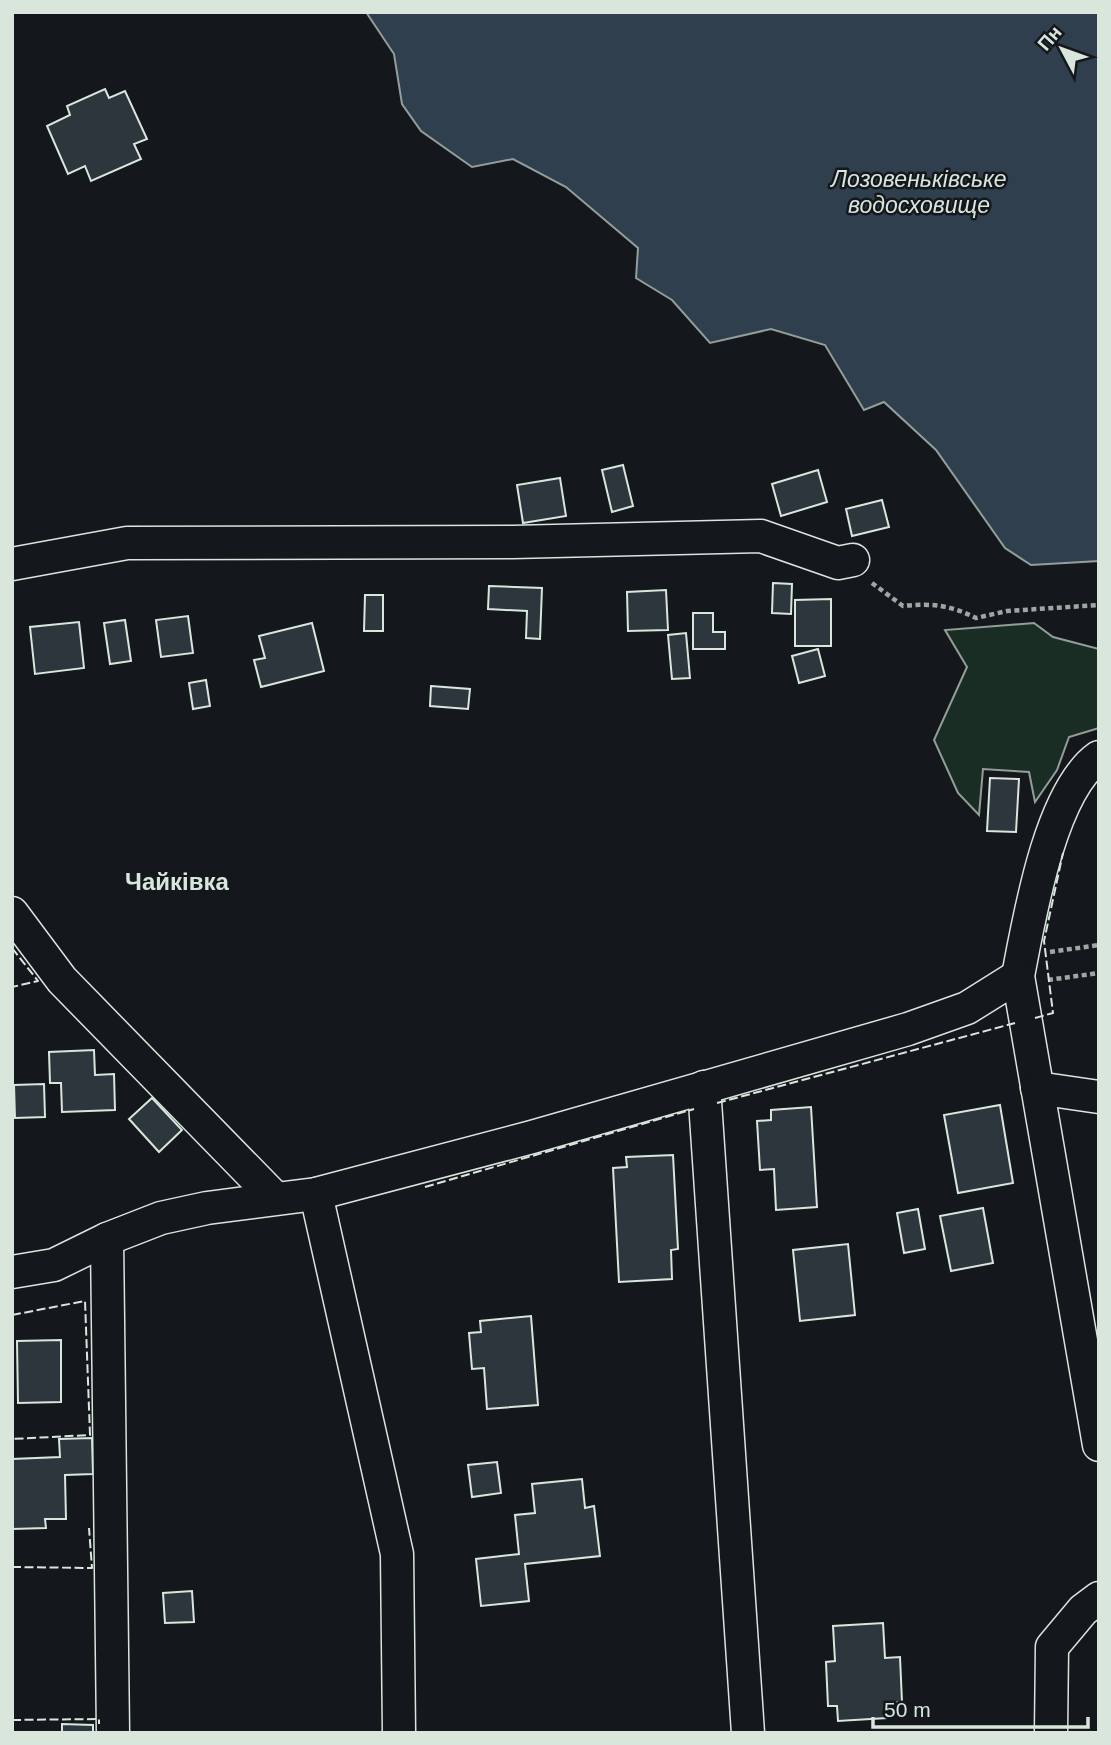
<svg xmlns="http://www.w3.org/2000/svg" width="1111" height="1745" viewBox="0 0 1111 1745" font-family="Arial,sans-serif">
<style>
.green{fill:#1a2d24;stroke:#939e99;stroke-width:2}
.water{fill:#2f3f4d;stroke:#939e99;stroke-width:2}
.building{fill:#2c363c;stroke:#d8e6dc;stroke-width:2}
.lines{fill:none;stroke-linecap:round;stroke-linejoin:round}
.minor-casing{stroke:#d8e6dc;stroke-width:35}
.path{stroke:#9da8a2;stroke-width:4.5;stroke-dasharray:5 3.5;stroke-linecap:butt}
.minor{stroke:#14181c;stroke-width:32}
.fence{stroke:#d8e6dc;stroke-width:2;stroke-dasharray:9 3.5;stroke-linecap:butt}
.labels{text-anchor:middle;stroke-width:5;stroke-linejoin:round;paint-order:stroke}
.water-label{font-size:23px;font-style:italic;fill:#d8e6dc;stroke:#14181c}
.quarter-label{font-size:24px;font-weight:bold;fill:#d8e6dc;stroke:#14181c}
</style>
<rect width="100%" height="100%" fill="#14181c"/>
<!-- green -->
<path class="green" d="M 1034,623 L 1053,637 L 1099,649 L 1099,728 L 1069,737 L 1057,770 L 1035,802 L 1029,772 L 983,769 L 979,815 L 958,793 L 934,740 L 967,667 L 945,630 Z"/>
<!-- water -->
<path class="water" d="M 366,12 L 1099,12 L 1099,561 L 1031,565 L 1005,548 L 936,450 L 884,402 L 864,410 L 825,345 L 771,329 L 710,343 L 672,300 L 636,278 L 638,248 L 566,187 L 513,159 L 472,167 L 421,131 L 402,104 L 394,54 Z"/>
<!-- building -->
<g class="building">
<path d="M 105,89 L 109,98 L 125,91 L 147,139 L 134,144 L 141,159 L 91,181 L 85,166 L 68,174 L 47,126 L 70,115 L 67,106 Z"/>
<path d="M 623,465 L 633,506 L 612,512 L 602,470 Z"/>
<path d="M 818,470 L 827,502 L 781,516 L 772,484 Z"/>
<path d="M 560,478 L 566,516 L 523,523 L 517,485 Z"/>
<path d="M 882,500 L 889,527 L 852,536 L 846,509 Z"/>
<path d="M 773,583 L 792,584 L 791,614 L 772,613 Z"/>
<path d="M 489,586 L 542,588 L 540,639 L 526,638 L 527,611 L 488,609 Z"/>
<path d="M 666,590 L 668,630 L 628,631 L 627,592 Z"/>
<path d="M 365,595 L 383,595 L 383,631 L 364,631 Z"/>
<path d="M 831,599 L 831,646 L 795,646 L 795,600 Z"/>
<path d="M 693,613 L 713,613 L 713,632 L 725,632 L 725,649 L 693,649 Z"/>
<path d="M 188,616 L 193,653 L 161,657 L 156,620 Z"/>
<path d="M 125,620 L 131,661 L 110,664 L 104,623 Z"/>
<path d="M 79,622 L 84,668 L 35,674 L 30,627 Z"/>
<path d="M 312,623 L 324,671 L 261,687 L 254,660 L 265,658 L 259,636 Z"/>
<path d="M 686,633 L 690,678 L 672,679 L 668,635 Z"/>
<path d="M 818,649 L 825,676 L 799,683 L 792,656 Z"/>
<path d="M 206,680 L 210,706 L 193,709 L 189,683 Z"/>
<path d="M 431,686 L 470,689 L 468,709 L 430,706 Z"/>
<path d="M 990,778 L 1019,779 L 1016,832 L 987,831 Z"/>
<path d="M 94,1050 L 95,1075 L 114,1074 L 115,1110 L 62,1112 L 61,1083 L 50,1083 L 49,1052 Z"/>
<path d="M 44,1084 L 45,1117 L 15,1118 L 14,1085 Z"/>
<path d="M 152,1098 L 182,1130 L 159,1152 L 129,1119 Z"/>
<path d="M 1000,1105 L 1013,1183 L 958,1193 L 944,1115 Z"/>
<path d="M 811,1107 L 817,1207 L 776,1210 L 774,1169 L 760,1170 L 757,1121 L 771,1120 L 771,1110 Z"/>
<path d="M 673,1155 L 678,1249 L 671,1250 L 672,1279 L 619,1282 L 613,1168 L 627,1167 L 626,1157 Z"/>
<path d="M 983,1208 L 993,1263 L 951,1271 L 940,1216 Z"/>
<path d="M 918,1209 L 925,1249 L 904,1253 L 897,1213 Z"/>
<path d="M 848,1244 L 855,1315 L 800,1321 L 793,1250 Z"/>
<path d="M 531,1316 L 538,1405 L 487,1409 L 484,1368 L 472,1369 L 469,1333 L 481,1332 L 480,1321 Z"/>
<path d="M 61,1340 L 61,1402 L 18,1403 L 17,1341 Z"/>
<path d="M 92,1438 L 93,1474 L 65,1475 L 66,1519 L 45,1519 L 46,1528 L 12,1529 L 12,1459 L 60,1457 L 59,1439 Z"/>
<path d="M 497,1462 L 501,1493 L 472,1497 L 468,1465 Z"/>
<path d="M 582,1479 L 585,1508 L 594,1506 L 600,1556 L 525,1564 L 529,1601 L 481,1606 L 476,1559 L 519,1554 L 515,1515 L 535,1513 L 532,1484 Z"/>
<path d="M 192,1591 L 194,1622 L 165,1623 L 163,1593 Z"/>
<path d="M 883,1623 L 885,1658 L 900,1657 L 902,1702 L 887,1703 L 887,1718 L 838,1721 L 837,1706 L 828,1706 L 826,1662 L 835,1661 L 833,1626 Z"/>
<path d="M 62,1724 L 93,1725 L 93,1733 L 62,1733 Z"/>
</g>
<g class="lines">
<!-- minor casing -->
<g class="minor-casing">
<g id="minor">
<path d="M 12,564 L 127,543 L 513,542 L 761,536 L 838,563 L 853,560"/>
<path d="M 1099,757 C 1050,791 1029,919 1018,976 L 1099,1445"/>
<path d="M 12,913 L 62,980 L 275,1198"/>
<path d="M 704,1087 L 748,1733"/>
<path d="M 1037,1088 L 1099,1097"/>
<path d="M 316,1194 L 397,1554 L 399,1733"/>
<path d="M 107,1239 L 113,1733"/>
<path d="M 12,1272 L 54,1265 L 107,1239 L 161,1218 L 207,1208 L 316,1194 L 532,1137 L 908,1029 L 967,1008 L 1018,976"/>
<path d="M 1051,1733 L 1052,1647 L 1083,1610 L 1099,1598"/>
</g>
</g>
<!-- path -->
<g class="path">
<path d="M 872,583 L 903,606 C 932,603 950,605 976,618 L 1007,611 L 1099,605"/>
<path d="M 1050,952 L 1099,945"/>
<path d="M 1048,980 L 1099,973"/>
</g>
<!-- minor -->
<use href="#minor" class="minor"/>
<!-- fence -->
<g class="fence">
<path d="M 12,948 L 38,981 L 12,987"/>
<path d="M 1035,1018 L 1053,1013 L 1044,941 L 1063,853"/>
<path d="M 717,1103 L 1015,1023"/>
<path d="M 425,1187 L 694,1109"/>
<path d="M 12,1315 L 85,1301 L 90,1435 L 12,1439"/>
<path d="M 12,1567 L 92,1568 L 89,1528"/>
<path d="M 12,1720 L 99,1719 L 99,1724"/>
</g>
</g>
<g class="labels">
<!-- water labels -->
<g class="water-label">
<text x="919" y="187">Лозовеньківське<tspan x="919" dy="26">водосховище</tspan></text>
</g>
<!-- quarter labels -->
<g class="quarter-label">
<text x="177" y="890">Чайківка</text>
</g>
</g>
<!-- border -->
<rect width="1111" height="1745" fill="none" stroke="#d8e6dc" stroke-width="28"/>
<!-- north arrow -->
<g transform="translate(1062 49) rotate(311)" stroke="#14181c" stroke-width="5" paint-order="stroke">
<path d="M0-5L12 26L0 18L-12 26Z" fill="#d8e6dc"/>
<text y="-10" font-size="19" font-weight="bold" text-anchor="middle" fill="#d8e6dc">Пн</text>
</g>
<!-- scale -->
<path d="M873 1717v10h215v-10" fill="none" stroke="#d8e6dc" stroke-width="3.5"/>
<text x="884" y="1717" font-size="21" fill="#d8e6dc" stroke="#14181c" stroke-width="5" paint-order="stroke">50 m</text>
</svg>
